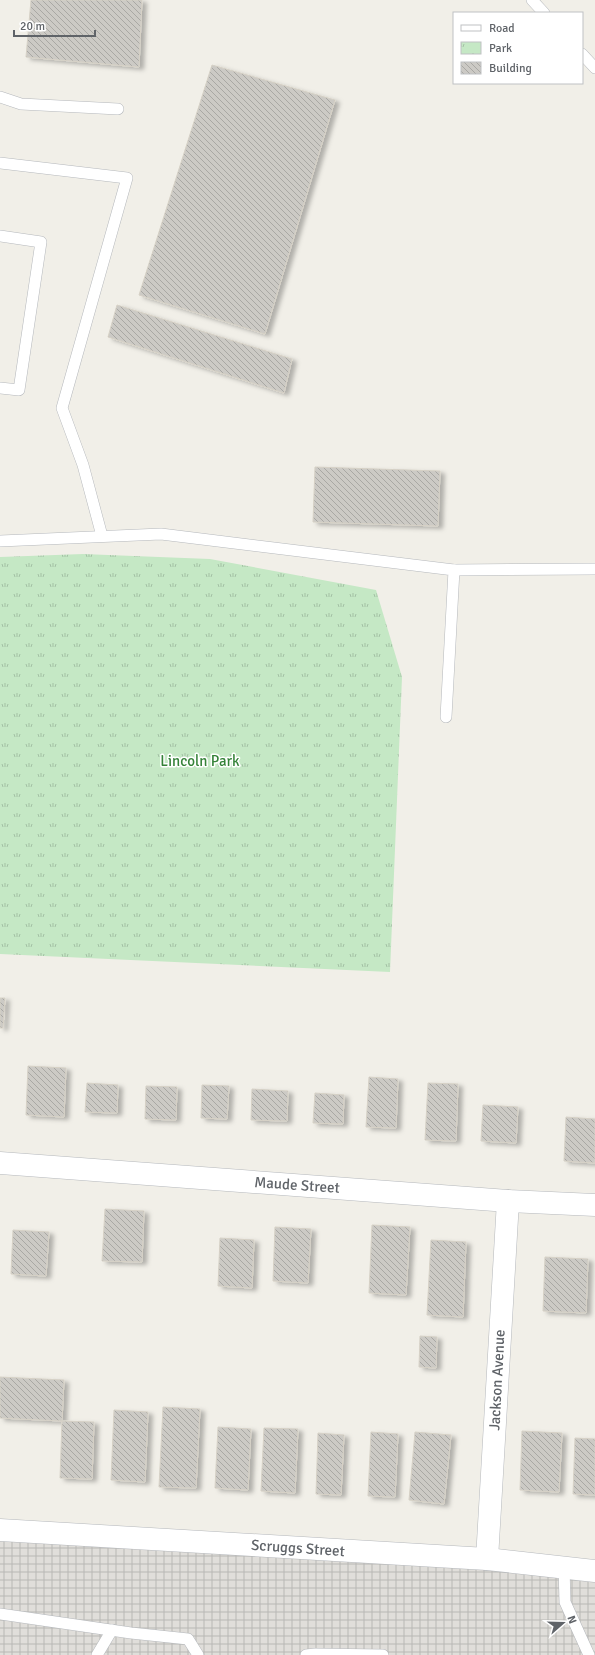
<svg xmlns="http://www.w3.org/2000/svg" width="595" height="1655" viewBox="0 0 595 1655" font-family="Signika,sans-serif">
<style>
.industrial{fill:url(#industrial-grid)}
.park{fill:url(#park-tufts)}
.building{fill:url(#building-back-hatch);stroke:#d6d1c6;filter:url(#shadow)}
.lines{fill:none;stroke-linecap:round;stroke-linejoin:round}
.service-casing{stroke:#b5b8bc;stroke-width:12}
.minor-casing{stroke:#b5b8bc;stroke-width:23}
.service{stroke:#fff;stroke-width:11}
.minor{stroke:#fff;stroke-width:22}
.labels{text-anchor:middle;stroke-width:3;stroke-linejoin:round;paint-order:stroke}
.park-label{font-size:15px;fill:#348238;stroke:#fff}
.street-label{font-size:15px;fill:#5f6368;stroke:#fff}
</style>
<defs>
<pattern id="industrial-grid" width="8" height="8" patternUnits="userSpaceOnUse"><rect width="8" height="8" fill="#e0deda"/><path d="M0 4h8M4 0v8" fill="none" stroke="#b9b8b5"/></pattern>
<pattern id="park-tufts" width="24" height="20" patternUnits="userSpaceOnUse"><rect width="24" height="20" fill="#c5e8c5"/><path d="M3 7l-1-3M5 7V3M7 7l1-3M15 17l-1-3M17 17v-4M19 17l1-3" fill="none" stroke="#a3c0a4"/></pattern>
<pattern id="building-back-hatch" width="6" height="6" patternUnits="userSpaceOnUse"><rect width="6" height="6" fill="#cccac5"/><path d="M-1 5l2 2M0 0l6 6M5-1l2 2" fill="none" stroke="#a9a8a4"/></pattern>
<filter id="shadow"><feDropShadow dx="4.5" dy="2.5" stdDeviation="2" flood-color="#0004"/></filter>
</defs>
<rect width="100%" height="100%" fill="#f1efe8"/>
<!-- industrial -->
<path class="industrial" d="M 0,1532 L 595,1563 L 595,1655 L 0,1655 Z"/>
<!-- park -->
<path class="park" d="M 83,554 L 210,559 L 376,590 L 402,677 L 390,972 L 0,954 L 0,557 Z"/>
<!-- building -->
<g class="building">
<path d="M 31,0 L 142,0 L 139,67 L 26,57 Z"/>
<path d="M 212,65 L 335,100 L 265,334 L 139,295 Z"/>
<path d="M 117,305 L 292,359 L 284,393 L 108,337 Z"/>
<path d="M 315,467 L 440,471 L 438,526 L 313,522 Z"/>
<path d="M 0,998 L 5,998 L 3,1028 L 0,1028 Z"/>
<path d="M 28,1066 L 66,1068 L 64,1117 L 26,1115 Z"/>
<path d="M 369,1077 L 398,1079 L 396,1128 L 366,1127 Z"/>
<path d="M 87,1083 L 118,1085 L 117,1113 L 85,1112 Z"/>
<path d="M 428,1083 L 458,1084 L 456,1141 L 425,1140 Z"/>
<path d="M 202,1085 L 229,1086 L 227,1119 L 201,1118 Z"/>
<path d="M 146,1086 L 177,1087 L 176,1120 L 145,1119 Z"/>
<path d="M 252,1089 L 288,1091 L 287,1121 L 251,1120 Z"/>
<path d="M 315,1093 L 344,1095 L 343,1124 L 313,1123 Z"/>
<path d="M 483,1105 L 518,1107 L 516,1143 L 481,1141 Z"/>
<path d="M 566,1117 L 595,1119 L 595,1163 L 564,1161 Z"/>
<path d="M 105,1209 L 144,1211 L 142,1262 L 102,1261 Z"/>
<path d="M 372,1225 L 410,1227 L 406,1295 L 369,1293 Z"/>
<path d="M 275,1227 L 311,1229 L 308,1283 L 273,1281 Z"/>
<path d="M 13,1230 L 49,1232 L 46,1276 L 11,1274 Z"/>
<path d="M 220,1238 L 254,1240 L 252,1288 L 218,1286 Z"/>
<path d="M 431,1240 L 466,1242 L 463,1317 L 427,1315 Z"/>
<path d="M 545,1257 L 588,1259 L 586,1313 L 543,1311 Z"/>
<path d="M 420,1336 L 437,1337 L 436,1368 L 419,1367 Z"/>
<path d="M 0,1377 L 64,1380 L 62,1421 L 0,1418 Z"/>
<path d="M 163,1407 L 200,1409 L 196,1488 L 159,1487 Z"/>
<path d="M 114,1410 L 148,1412 L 145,1482 L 111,1480 Z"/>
<path d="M 62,1421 L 94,1422 L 92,1479 L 60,1478 Z"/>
<path d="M 218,1427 L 251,1429 L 248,1490 L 215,1488 Z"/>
<path d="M 264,1428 L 298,1429 L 295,1493 L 261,1491 Z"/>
<path d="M 522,1431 L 562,1433 L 559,1492 L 520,1490 Z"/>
<path d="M 371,1432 L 398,1434 L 395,1497 L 368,1496 Z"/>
<path d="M 415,1432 L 451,1435 L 444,1504 L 409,1500 Z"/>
<path d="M 318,1433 L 344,1435 L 341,1495 L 316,1494 Z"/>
<path d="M 575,1438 L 595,1439 L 595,1495 L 573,1494 Z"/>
</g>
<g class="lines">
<!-- service casing -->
<g class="service-casing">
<g id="service">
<path d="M 532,0 L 544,13"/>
<path d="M 582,54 L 595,68"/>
<path d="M 0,97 L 21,104 L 118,109"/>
<path d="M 0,163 L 127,178 L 62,408 L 83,465 L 102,536"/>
<path d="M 0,236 L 41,242 L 19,390 L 0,388"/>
<path d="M 0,541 L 161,534 L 454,570 L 446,717"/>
<path d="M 454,570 L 595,569"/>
<path d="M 564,1567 L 565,1602 L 589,1655"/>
<path d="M 0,1614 L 131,1633 L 188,1639 L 198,1655"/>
<path d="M 97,1655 L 112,1630"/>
<path d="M 306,1655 L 315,1654 L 383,1655"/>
</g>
</g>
<!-- minor casing -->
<g class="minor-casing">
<g id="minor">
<path d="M 0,1163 L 508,1201 L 595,1205"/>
<path d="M 0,1530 L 487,1559 L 595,1571"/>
<path d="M 487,1559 L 508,1201"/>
</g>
</g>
<!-- service -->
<use href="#service" class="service"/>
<!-- minor -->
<use href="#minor" class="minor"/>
</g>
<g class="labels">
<!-- park labels -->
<g class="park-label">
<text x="200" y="766">Lincoln Park</text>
</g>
<!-- street labels -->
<g class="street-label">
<text transform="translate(297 1185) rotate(4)" y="5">Maude Street</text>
<text transform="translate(497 1380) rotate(-87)" y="5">Jackson Avenue</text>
<text transform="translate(298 1548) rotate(4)" y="5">Scruggs Street</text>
</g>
</g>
<!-- legend -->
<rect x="453" y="12" width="130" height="72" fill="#ffffff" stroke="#bfc1c3"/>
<rect x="461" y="25" width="20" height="6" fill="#ffffff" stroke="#bfc1c3"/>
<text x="489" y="32" font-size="12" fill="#5f6368">Road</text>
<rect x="461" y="42" width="20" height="12" fill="url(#park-tufts)" stroke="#bfc1c3"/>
<text x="489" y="52" font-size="12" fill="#5f6368">Park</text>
<rect x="461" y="62" width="20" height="12" fill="url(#building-back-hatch)" stroke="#bfc1c3"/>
<text x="489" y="72" font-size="12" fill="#5f6368">Building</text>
<!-- north arrow -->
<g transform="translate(563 1623) rotate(70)" stroke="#ffffff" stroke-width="3" paint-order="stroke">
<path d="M0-3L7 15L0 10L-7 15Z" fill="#5f6368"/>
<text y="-6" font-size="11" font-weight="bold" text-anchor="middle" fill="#5f6368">N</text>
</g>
<!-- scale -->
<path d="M14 30v6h81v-6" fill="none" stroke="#5f6368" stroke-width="2"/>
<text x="20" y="30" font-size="12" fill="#5f6368" stroke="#ffffff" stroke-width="3" paint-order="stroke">20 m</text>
</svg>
